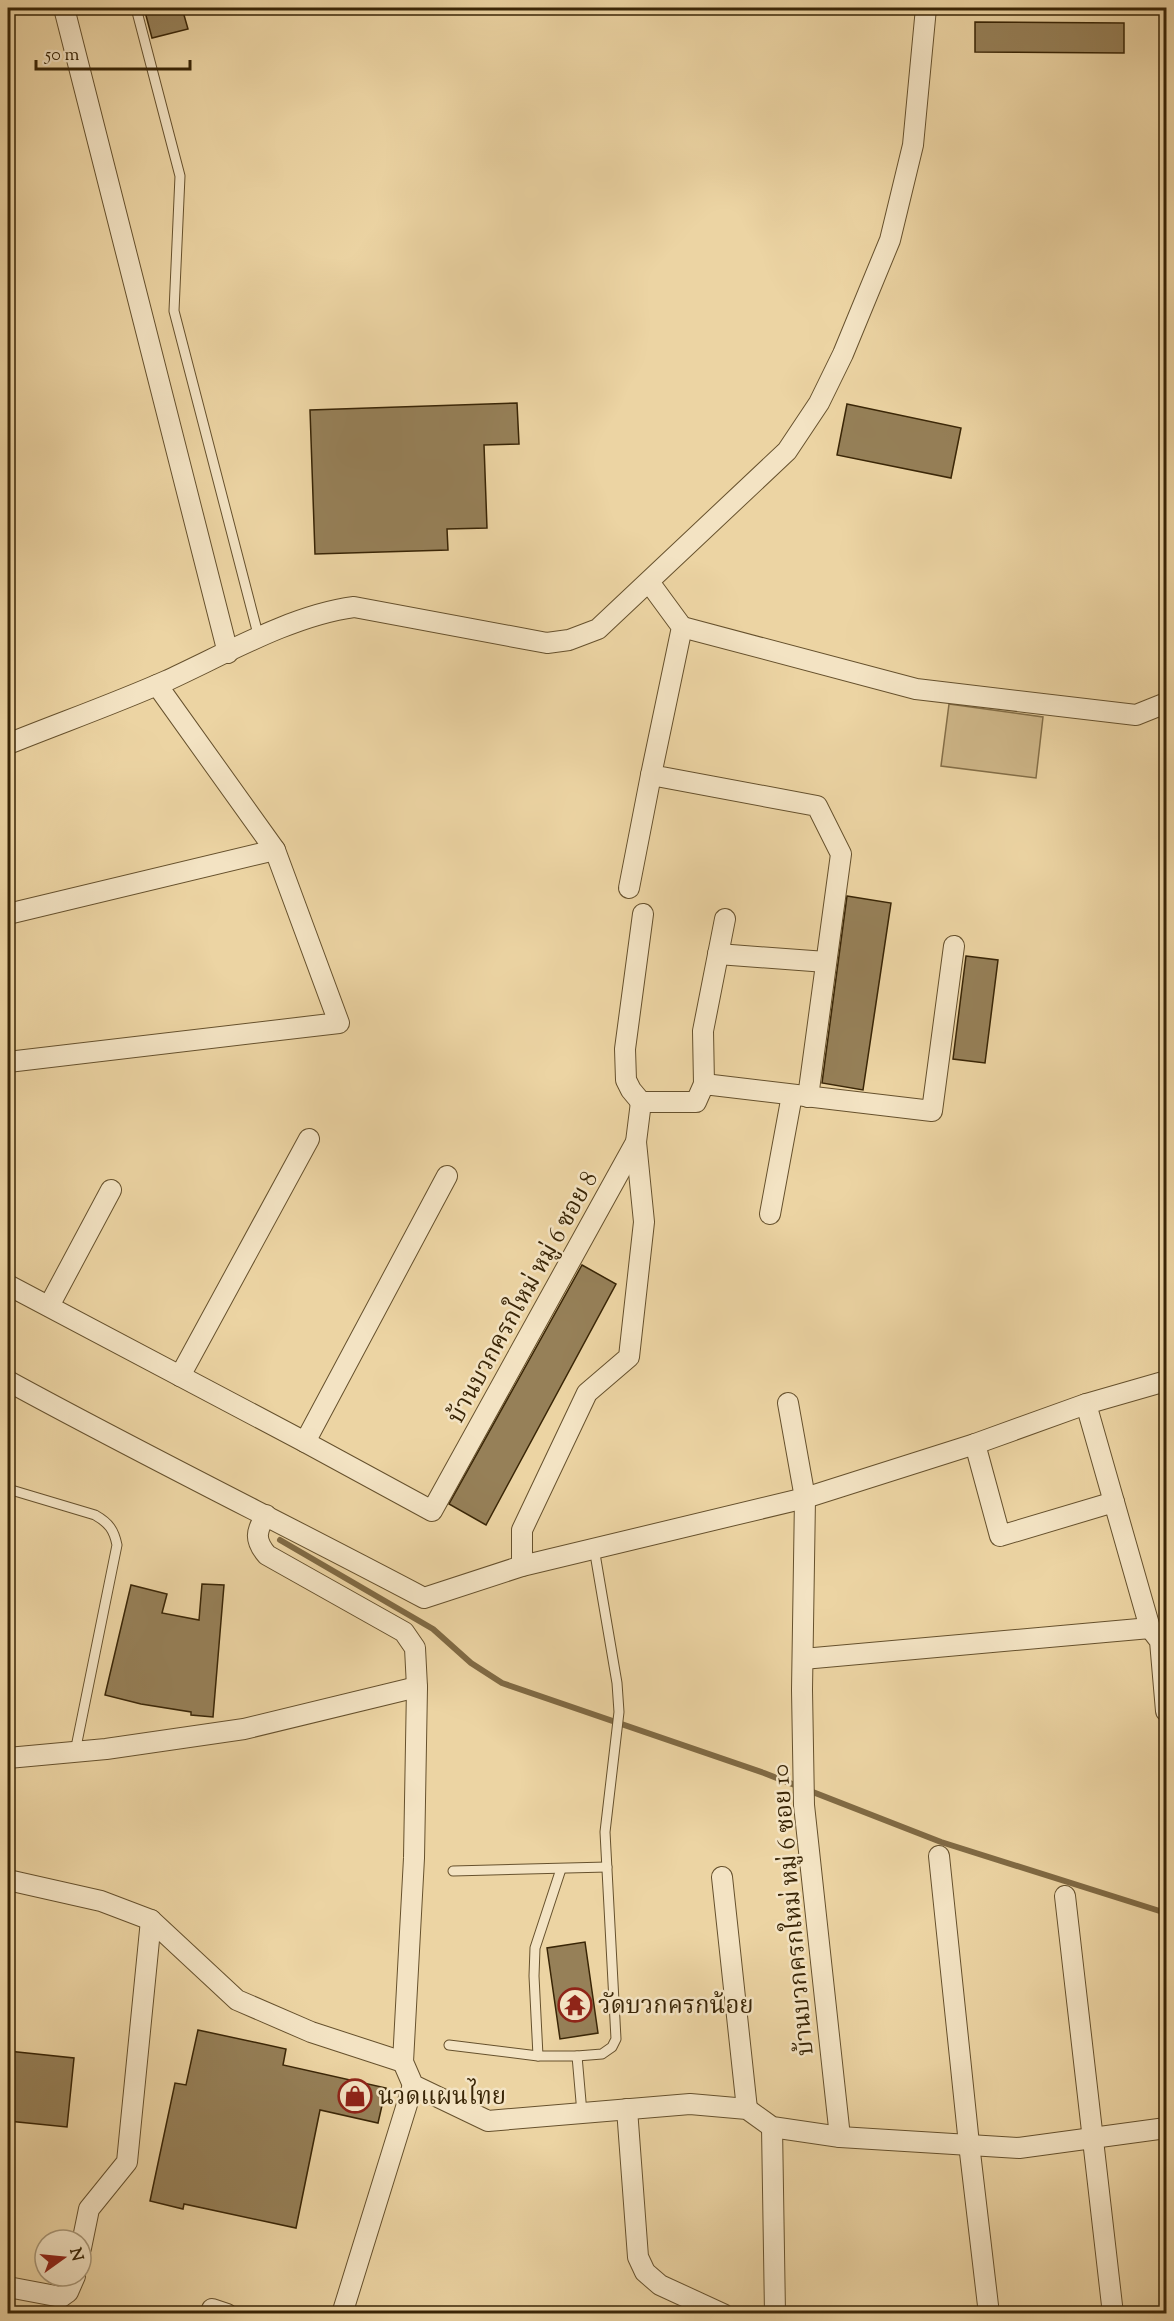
<svg xmlns="http://www.w3.org/2000/svg" width="1174" height="2321" viewBox="0 0 1174 2321" font-family="'Sorts Mill Goudy','Noto Serif Thai',serif">
<style>
.pitch{fill:#ceb688;stroke:#846e47;stroke-width:1.5}
.lines{fill:none;stroke-linecap:round;stroke-linejoin:round}
.stream{stroke:#806a44;stroke-width:6}
.building{fill:#968058;stroke:#392506;stroke-width:1.5}
.service-casing{stroke:#66512d;stroke-width:11}
.minor-casing{stroke:#66512d;stroke-width:22}
.service{stroke:#f3e3c3;stroke-width:9}
.minor{stroke:#f3e3c3;stroke-width:20}
.labels{text-anchor:middle;stroke-width:5;stroke-linejoin:round;paint-order:stroke}
.street-label{font-size:24px;fill:#392506;stroke:#f3e3c3}
.poi-label{font-size:24px;fill:#392506;stroke:#f3e3c3;text-anchor:start}
</style>
<rect width="100%" height="100%" fill="#ecd4a3"/>
<filter id="stains"><feTurbulence type="fractalNoise" baseFrequency=".00333" numOctaves="4"/><feColorMatrix values="0 0 0 0 .2 0 0 0 0 .09 0 0 0 0 .02 0 0 0 .5 -.17"/></filter>
<radialGradient id="worn" r=".72"><stop offset=".6" stop-color="#630" stop-opacity="0"/><stop offset="1" stop-color="#630" stop-opacity=".3"/></radialGradient>
<!-- pitch -->
<path class="pitch" d="M 949,704 L 1043,717 L 1036,778 L 941,766 Z"/>
<g class="lines">
<!-- stream -->
<path class="stream" d="M 280,1540 L 433,1629 L 471,1663 L 502,1683 L 764,1773 L 941,1842 L 1166,1913"/>
</g>
<!-- building -->
<g class="building">
<path d="M 144,8 L 182,8 L 188,29 L 152,38 Z"/>
<path d="M 975,22 L 1124,23 L 1124,53 L 975,52 Z"/>
<path d="M 517,403 L 519,444 L 484,445 L 487,528 L 447,529 L 448,550 L 315,554 L 310,410 Z"/>
<path d="M 847,404 L 961,428 L 951,478 L 837,455 Z"/>
<path d="M 847,896 L 891,903 L 863,1090 L 822,1083 Z"/>
<path d="M 966,956 L 998,960 L 985,1063 L 953,1059 Z"/>
<path d="M 582,1265 L 616,1284 L 486,1525 L 449,1504 Z"/>
<path d="M 202,1584 L 224,1585 L 213,1717 L 191,1715 L 191,1712 L 141,1704 L 105,1695 L 131,1585 L 167,1594 L 162,1613 L 199,1620 Z"/>
<path d="M 585,1942 L 598,2033 L 560,2039 L 547,1948 Z"/>
<path d="M 198,2030 L 286,2049 L 283,2065 L 386,2088 L 378,2123 L 320,2110 L 296,2228 L 184,2204 L 183,2209 L 150,2201 L 175,2083 L 186,2085 Z"/>
<path d="M 8,2051 L 74,2058 L 67,2127 L 8,2121 Z"/>
</g>
<g class="lines">
<!-- service casing -->
<g class="service-casing">
<g id="service">
<path d="M 136,8 L 180,176 L 174,311 L 259,638"/>
<path d="M 8,1489 L 95,1515 C 109,1523 114,1530 117,1545 L 75,1752"/>
<path d="M 453,1871 L 607,1867"/>
<path d="M 449,2045 L 538,2056 L 577,2056 L 602,2054 L 612,2047 L 616,2039 L 605,1832 L 619,1712 L 617,1683 L 594,1548"/>
<path d="M 538,2056 L 534,1976 L 535,1948 L 561,1869"/>
<path d="M 577,2056 L 582,2113"/>
</g>
</g>
<!-- minor casing -->
<g class="minor-casing">
<g id="minor">
<path d="M 64,8 L 228,653"/>
<path d="M 649,582 L 682,627 L 651,775 L 817,806 L 841,854 L 808,1097"/>
<path d="M 682,627 L 916,689 L 1136,715 L 1166,703"/>
<path d="M 8,744 C 60,723 114,704 166,681 C 223,655 292,615 354,607 L 547,643 L 569,640 L 598,629 L 787,451 L 819,403 L 843,354 L 890,240 L 913,145 L 926,8"/>
<path d="M 629,888 L 651,775"/>
<path d="M 8,914 L 275,850"/>
<path d="M 643,914 L 625,1049 L 626,1080 L 631,1090 L 641,1102 L 696,1102 L 704,1084 L 932,1111 L 954,946"/>
<path d="M 718,954 L 826,962"/>
<path d="M 8,1062 L 339,1023 L 275,850 L 157,685"/>
<path d="M 704,1084 L 703,1031 L 725,919"/>
<path d="M 770,1214 L 792,1095"/>
<path d="M 8,1285 L 305,1442 L 432,1511 L 636,1142 L 641,1102"/>
<path d="M 49,1306 L 111,1190"/>
<path d="M 180,1376 L 309,1139"/>
<path d="M 8,1381 C 145,1456 286,1525 424,1598 L 522,1566 L 805,1498 L 975,1444 L 1086,1404 L 1166,1381"/>
<path d="M 788,1403 L 805,1498 L 802,1690 L 804,1805 L 840,2137"/>
<path d="M 1086,1404 L 1150,1628 L 1160,1641 L 1166,1711"/>
<path d="M 305,1442 L 447,1176"/>
<path d="M 975,1444 L 1000,1536 L 1114,1502"/>
<path d="M 266,1515 C 256,1531 254,1540 267,1555 L 404,1632 L 415,1648 L 417,1687 L 414,1858 L 403,2062 L 413,2085 L 488,2121 L 690,2104 L 747,2109 L 772,2127 L 840,2137 L 1019,2148 L 1166,2128"/>
<path d="M 522,1566 L 522,1530 L 587,1393 L 629,1357 L 644,1222 L 636,1142"/>
<path d="M 803,1659 L 1150,1628"/>
<path d="M 8,1758 L 106,1749 L 244,1729 L 417,1687"/>
<path d="M 939,1856 L 969,2144 L 989,2314"/>
<path d="M 722,1877 L 747,2109"/>
<path d="M 8,1880 L 101,1901 L 151,1920 L 237,2000 L 311,2032 L 403,2062"/>
<path d="M 1065,1896 L 1113,2314"/>
<path d="M 627,2109 L 638,2257 L 645,2272 L 660,2285 L 723,2314"/>
<path d="M 772,2127 L 775,2314"/>
<path d="M 81,2248 L 89,2209 L 127,2162 L 151,1920"/>
<path d="M 8,2287 L 61,2297 L 68,2292 L 75,2276"/>
<path d="M 212,2309 L 227,2314"/>
<path d="M 342,2314 L 413,2085"/>
</g>
</g>
<!-- service -->
<use href="#service" class="service"/>
<!-- minor -->
<use href="#minor" class="minor"/>
</g>
<!-- icons -->
<defs>
<g id="temple-ring" transform="scale(1.725)"><circle r="9.5" fill="#f3e3c3" stroke="#8f2418" stroke-width="1.5"/><path d="M0-6L5-2H3V0L6.5 2.5H4V6H1.5V3h-3V6H-4V2.5H-6.5L-3 0V-2H-5Z" fill="#8f2418"/></g>
<g id="shop-ring" transform="scale(1.725)"><circle r="9.5" fill="#f3e3c3" stroke="#8f2418" stroke-width="1.5"/><path d="M-5-2.5h2.3a2.7 3.5 0 0 1 5.4 0H5L5.5 6h-11ZM-1.5-2.5h3a1.5 2.3 0 0 0-3 0Z" fill="#8f2418"/></g>
</defs>
<g fill-rule="evenodd">
<use href="#temple-ring" x="575" y="2005"/>
<use href="#shop-ring" x="355" y="2096"/>
</g>
<g class="labels">
<!-- street labels -->
<g class="street-label">
<text transform="translate(522 1297) rotate(-61)" y="8">บ้านบวกครกใหม่ หมู่ 6 ซอย 8</text>
<text transform="translate(792 1910) rotate(-95)" y="8">บ้านบวกครกใหม่ หมู่ 6 ซอย 10</text>
</g>
<!-- poi labels -->
<g class="poi-label">
<text x="598" y="2013">วัดบวกครกน้อย</text>
<text x="378" y="2104">นวดแผนไทย</text>
</g>
</g>
<!-- margin -->
<rect width="1174" height="2321" fill="none" stroke="#ecd4a3" stroke-width="30"/>
<rect x="9" y="9" width="1156" height="2303" fill="none" stroke="#392506" stroke-width="3"/>
<rect x="15" y="15" width="1144" height="2291" fill="none" stroke="#392506" stroke-width="1.5"/>
<!-- north arrow -->
<g transform="translate(63 2258) rotate(75)"><circle r="28" fill="#f3e3c3" stroke="#a99777" stroke-width="1.5"/>
<path d="M0-4.5L10 22L0 15L-10 22Z" fill="#8f2418"/>
<text y="-9" font-size="16" font-weight="bold" text-anchor="middle" fill="#392506">N</text>
</g>
<!-- scale -->
<path d="M36 60v9h154v-9" fill="none" stroke="#392506" stroke-width="3"/>
<text x="45" y="60" font-size="18" fill="#392506" stroke="#f3e3c3" stroke-width="4.5" paint-order="stroke">50 m</text>
<rect width="100%" height="100%" filter="url(#stains)"/>
<rect width="100%" height="100%" fill="url(#worn)"/>
</svg>
